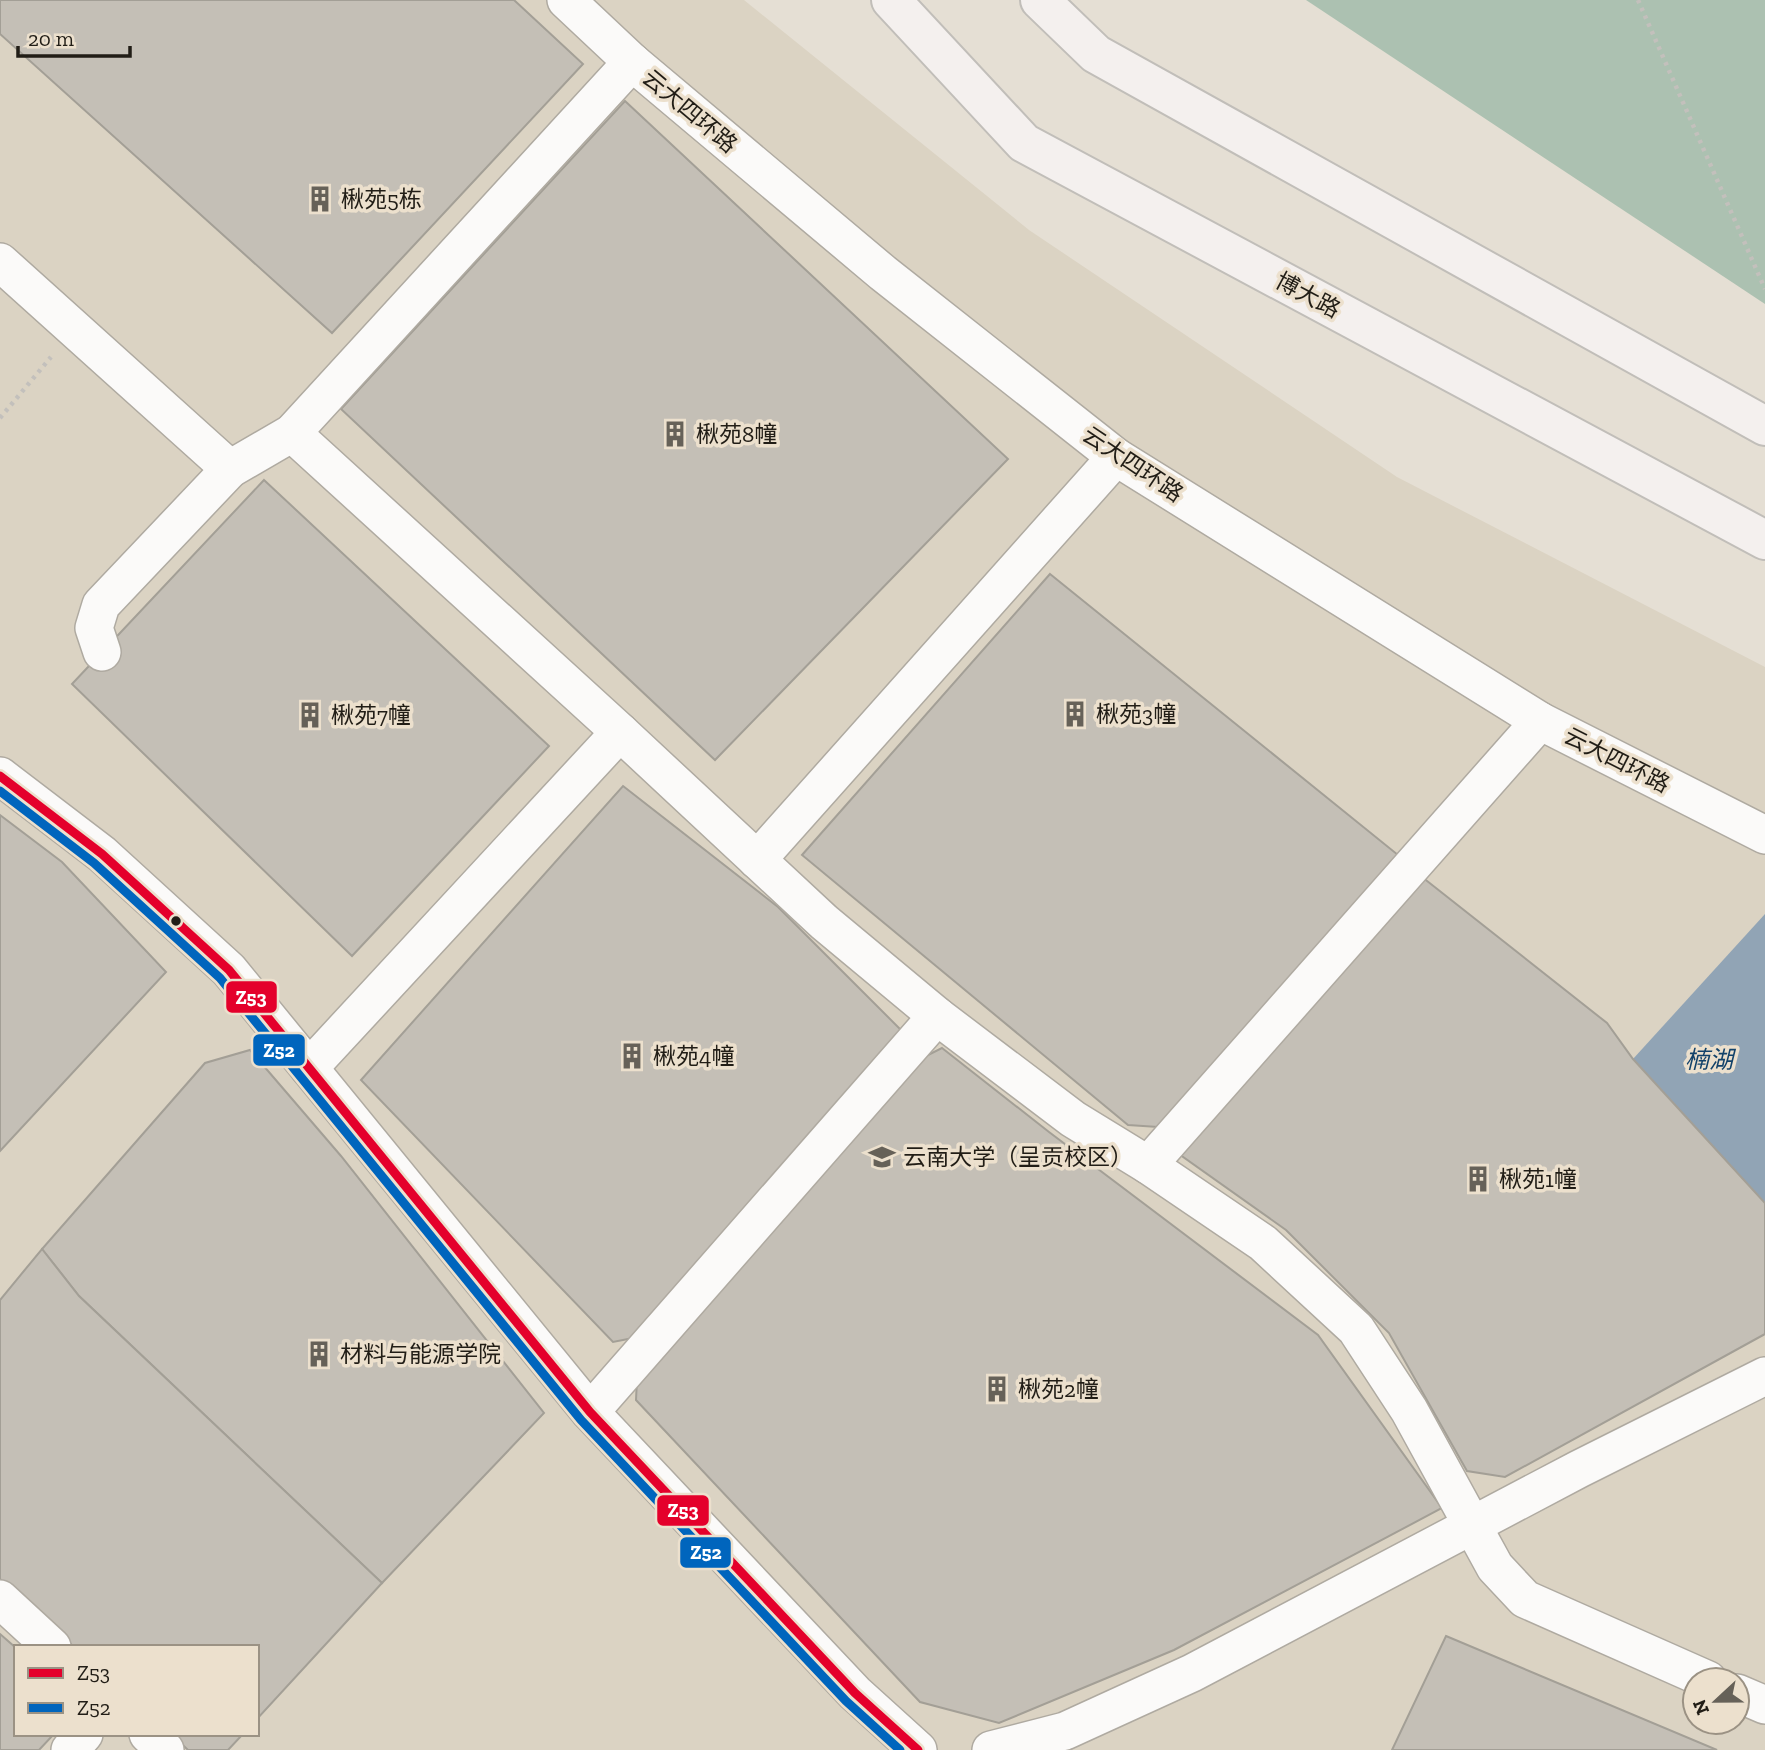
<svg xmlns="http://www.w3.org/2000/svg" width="1765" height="1750" viewBox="0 0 1765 1750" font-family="'Zilla Slab','Noto Sans SC',serif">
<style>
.education{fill:#dbd3c3;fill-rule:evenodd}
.forest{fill:#acc1b1}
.water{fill:#91a4b5}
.building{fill:#c4bfb6;stroke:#a39f96;stroke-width:2}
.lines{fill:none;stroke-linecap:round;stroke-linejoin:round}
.minor-casing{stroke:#afaaa1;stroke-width:40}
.major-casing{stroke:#c1beb9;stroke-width:42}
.path{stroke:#c3c0bc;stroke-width:4.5;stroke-dasharray:3.5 5;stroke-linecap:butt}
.minor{stroke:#fbfaf9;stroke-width:37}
.major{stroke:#f4f0ee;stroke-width:38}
.bus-1-casing{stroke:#ece0cd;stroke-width:14}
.bus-2-casing{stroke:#ece0cd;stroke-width:14}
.bus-1{stroke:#e4002b;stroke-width:9}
.bus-2{stroke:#0065bd;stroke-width:9}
.bus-dot{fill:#211d16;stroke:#ece0cd;stroke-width:2.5}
.labels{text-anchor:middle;stroke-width:7;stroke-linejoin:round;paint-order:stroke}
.street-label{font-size:23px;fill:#211d16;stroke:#ece0cd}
.poi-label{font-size:23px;fill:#211d16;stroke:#ece0cd;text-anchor:start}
.water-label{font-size:24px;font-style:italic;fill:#12426a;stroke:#ece0cd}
.line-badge{stroke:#ece0cd;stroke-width:2.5}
.badge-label{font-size:19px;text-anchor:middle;font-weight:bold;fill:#fff}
</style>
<rect width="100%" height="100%" fill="#e5dfd4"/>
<!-- education -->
<path class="education" d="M 0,0 L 744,0 L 1029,230 L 1397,477 L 1765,667 L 1765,1750 L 0,1750 ZM 16,1647 L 257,1647 L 257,1734 L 16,1734 ZM 1695,1680 L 1737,1680 L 1737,1722 L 1695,1722 Z"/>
<!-- forest -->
<path class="forest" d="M 1306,0 L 1765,0 L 1765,304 Z"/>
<!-- water -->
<path class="water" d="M 1765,914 L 1765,1203 L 1633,1059 Z"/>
<!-- building -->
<g class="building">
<path d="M 0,0 L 514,0 L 583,64 L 332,333 L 0,34 Z"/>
<path d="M 625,101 L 1008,459 L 715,760 L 341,409 Z"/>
<path d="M 264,480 L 549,746 L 352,956 L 72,684 Z"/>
<path d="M 1050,574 L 1403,859 L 1158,1127 L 1128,1125 L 802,855 Z"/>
<path d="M 623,786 L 778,907 L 902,1031 L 638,1337 L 613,1342 L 361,1080 Z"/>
<path d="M 0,815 L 62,862 L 166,972 L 0,1151 Z"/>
<path d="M 1422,877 L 1607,1023 L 1633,1059 L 1765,1203 L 1765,1334 L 1505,1477 L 1467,1471 L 1389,1333 L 1286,1230 L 1179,1154 Z"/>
<path d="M 942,1048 L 1049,1132 L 1318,1335 L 1442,1508 L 1174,1650 L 999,1723 L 920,1702 L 636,1400 L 637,1379 L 910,1064 Z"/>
<path d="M 250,1050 L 341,1156 L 544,1413 L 382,1583 L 79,1296 L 42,1249 L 205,1063 Z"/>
<path d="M 42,1249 L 79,1296 L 382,1583 L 257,1719 L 257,1647 L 74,1647 L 0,1579 L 0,1300 Z"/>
<path d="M 0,1634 L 16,1648 L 16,1734 L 54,1734 L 39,1750 L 0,1750 Z"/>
<path d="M 1446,1636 L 1717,1750 L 1392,1750 Z"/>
<path d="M 171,1734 L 243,1734 L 228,1750 L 188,1750 Z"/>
</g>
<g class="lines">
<!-- minor casing -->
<g class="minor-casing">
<g id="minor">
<path d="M 566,0 L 632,62 L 883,273 L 1116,457 L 1540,721 L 1765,835"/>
<path d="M 0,262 L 230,469"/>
<path d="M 292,433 L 620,732 L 824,922 L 937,1016 L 1073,1119 L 1148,1165 L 1263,1243 L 1356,1329 L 1409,1410 L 1495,1567 L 1525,1599 L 1708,1680"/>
<path d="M 102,652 L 94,628 L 101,605 L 230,469 L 292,433 L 632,62"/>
<path d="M 0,776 L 102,854 L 229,970 L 590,1412 L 855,1693 L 918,1750"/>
<path d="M 757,860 L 1116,457"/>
<path d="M 309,1068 L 620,732"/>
<path d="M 1148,1165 L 1540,721"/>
<path d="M 590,1412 L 937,1016"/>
<path d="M 0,1599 L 52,1647"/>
<path d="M 1737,1693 L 1765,1705"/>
<path d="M 148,1734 L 165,1750"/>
<path d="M 70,1750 L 84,1734"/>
<path d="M 991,1750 L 1065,1731 L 1192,1673 L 1579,1469 L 1765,1376"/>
</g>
</g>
<!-- major casing -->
<g class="major-casing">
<g id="major">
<path d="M 891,0 L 1024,143 L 1765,540"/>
<path d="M 1040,0 L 1096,54 L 1765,426"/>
</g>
</g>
<!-- path -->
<g class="path">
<path d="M 1638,0 L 1765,289"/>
<path d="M 0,418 L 51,357"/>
</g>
<!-- minor -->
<use href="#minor" class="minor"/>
<!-- major -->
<use href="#major" class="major"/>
<!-- bus-1 casing -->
<g class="bus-1-casing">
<path id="bus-1" d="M 0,776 L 102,854 L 229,970 L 590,1412 L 855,1693 L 918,1750"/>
</g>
<!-- bus-2 casing -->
<g class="bus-2-casing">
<path id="bus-2" d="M 0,791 L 94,863 L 220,978 L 581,1420 L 846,1701 L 900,1750"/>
</g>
<!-- bus-1 -->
<use href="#bus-1" class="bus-1"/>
<!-- bus-2 -->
<use href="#bus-2" class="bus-2"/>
</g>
<!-- icons -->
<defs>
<g id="building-bare" transform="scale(2.1)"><path d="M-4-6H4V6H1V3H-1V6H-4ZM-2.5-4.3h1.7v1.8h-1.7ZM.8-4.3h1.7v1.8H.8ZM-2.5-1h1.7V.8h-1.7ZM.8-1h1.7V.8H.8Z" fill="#666158" stroke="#ece0cd" stroke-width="2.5" paint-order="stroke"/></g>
<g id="university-bare" transform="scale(2.1)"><path d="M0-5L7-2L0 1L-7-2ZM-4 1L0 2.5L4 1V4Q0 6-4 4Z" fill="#666158" stroke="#ece0cd" stroke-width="2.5" paint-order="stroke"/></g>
</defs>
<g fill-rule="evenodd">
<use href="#building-bare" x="320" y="199"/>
<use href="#building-bare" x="675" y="434"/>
<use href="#building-bare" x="1075" y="714"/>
<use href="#building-bare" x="310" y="715"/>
<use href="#building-bare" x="632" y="1056"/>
<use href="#university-bare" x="882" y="1157"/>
<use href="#building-bare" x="1478" y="1179"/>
<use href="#building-bare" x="319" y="1354"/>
<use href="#building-bare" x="997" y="1389"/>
</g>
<!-- markers -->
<circle class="bus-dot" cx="176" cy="921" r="6"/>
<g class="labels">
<!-- street labels -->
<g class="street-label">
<text transform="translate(690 111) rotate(40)" y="8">云大四环路</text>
<text transform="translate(1308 295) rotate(28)" y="8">博大路</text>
<text transform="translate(1133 464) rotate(34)" y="8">云大四环路</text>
<text transform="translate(1617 760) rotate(27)" y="8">云大四环路</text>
</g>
<!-- poi labels -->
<g class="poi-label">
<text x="341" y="207">楸苑5栋</text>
<text x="696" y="442">楸苑8幢</text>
<text x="1096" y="722">楸苑3幢</text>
<text x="331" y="723">楸苑7幢</text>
<text x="653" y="1064">楸苑4幢</text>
<text x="903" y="1165">云南大学（呈贡校区）</text>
<text x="1499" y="1187">楸苑1幢</text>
<text x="340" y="1362">材料与能源学院</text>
<text x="1018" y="1397">楸苑2幢</text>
</g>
<!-- water labels -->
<g class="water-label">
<text x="1709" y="1068">楠湖</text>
</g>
</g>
<g class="line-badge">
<rect x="225" y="980" width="53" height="34" rx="7" fill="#e4002b"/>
<rect x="252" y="1033" width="54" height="34" rx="7" fill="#0065bd"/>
<rect x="656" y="1494" width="54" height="33" rx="7" fill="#e4002b"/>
<rect x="679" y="1536" width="53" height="33" rx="7" fill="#0065bd"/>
</g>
<g class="badge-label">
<text x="251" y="1004">Z53</text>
<text x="279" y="1057">Z52</text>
<text x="683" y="1517">Z53</text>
<text x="706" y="1559">Z52</text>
</g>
<!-- legend -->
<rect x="14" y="1645" width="245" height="91" fill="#ece0cd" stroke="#9b9284" stroke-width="2"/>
<rect x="28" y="1668" width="35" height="10" fill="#e4002b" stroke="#9b9284" stroke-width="2"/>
<text x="77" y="1680" font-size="21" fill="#211d16">Z53</text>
<rect x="28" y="1703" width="35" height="10" fill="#0065bd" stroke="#9b9284" stroke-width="2"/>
<text x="77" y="1715" font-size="21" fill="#211d16">Z52</text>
<!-- north arrow -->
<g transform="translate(1716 1701) rotate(248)"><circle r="33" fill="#ece0cd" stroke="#9b9284" stroke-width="2"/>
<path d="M0-5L12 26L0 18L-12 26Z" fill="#666158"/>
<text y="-10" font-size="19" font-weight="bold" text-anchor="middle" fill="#211d16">N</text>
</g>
<!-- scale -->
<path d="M18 46v10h112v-10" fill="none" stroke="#211d16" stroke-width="3.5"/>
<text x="28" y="46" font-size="21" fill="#211d16" stroke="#ece0cd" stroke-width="5" paint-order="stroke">20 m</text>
</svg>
